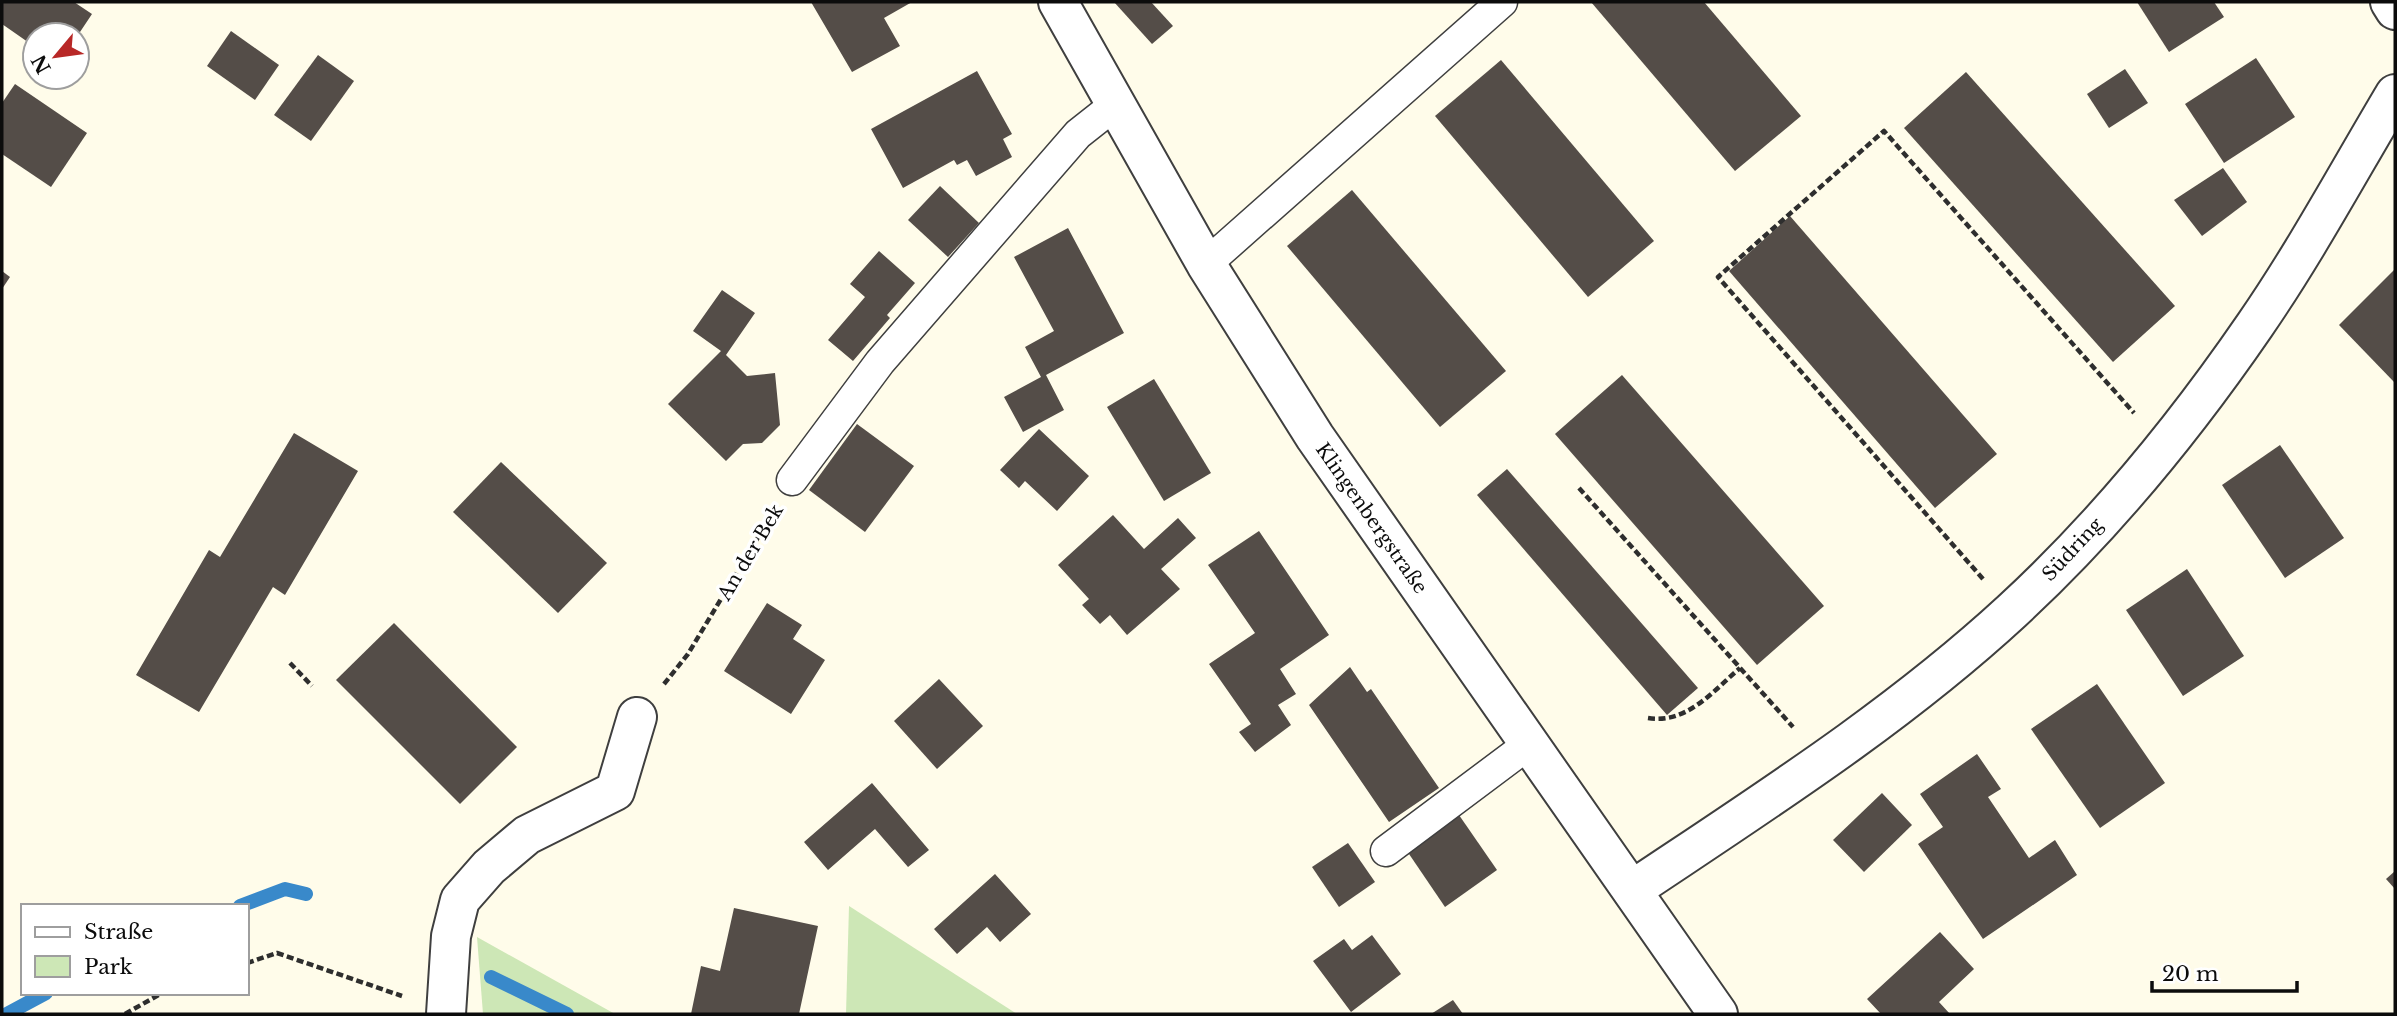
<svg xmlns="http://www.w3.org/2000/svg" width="2397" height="1016" viewBox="0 0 2397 1016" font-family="'Libre Baskerville',serif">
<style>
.green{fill:#cde7b6}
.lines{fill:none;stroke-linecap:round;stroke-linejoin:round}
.stream{stroke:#3989ca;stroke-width:14}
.building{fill:#544d48}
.service-casing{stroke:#3f3f3f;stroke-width:33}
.minor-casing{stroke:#3f3f3f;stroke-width:42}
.tertiary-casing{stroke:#3f3f3f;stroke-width:42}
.path{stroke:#2e2e2e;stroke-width:4.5;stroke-dasharray:7 3.5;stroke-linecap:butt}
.service{stroke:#fff;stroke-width:30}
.minor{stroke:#fff;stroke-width:38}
.tertiary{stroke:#fff;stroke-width:38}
.labels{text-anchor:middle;stroke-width:7;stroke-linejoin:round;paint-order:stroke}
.street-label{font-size:19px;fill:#0c0c0c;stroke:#fff}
</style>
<rect width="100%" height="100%" fill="#fffcea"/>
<!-- green -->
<g class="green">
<path d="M 849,906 L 1017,1014 L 846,1014 Z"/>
<path d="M 477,937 L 615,1014 L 483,1014 Z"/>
</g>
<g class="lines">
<!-- stream -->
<g class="stream">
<path d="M 240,906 L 285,889 L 306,894"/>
<path d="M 491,977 L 567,1014"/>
<path d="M 7,1014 L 46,993"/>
</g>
</g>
<!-- building -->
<g class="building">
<path d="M 2,2 L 74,2 L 92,14 L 78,35 L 35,35 L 35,47 L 2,24 Z"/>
<path d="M 811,2 L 912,2 L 884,18 L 900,46 L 852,72 Z"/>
<path d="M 1114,2 L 1151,2 L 1173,26 L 1152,44 Z"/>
<path d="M 1591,2 L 1704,2 L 1801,116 L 1735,171 Z"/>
<path d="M 2137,2 L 2214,2 L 2224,17 L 2169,52 Z"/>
<path d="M 231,31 L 279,65 L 255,100 L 207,66 Z"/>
<path d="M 318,55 L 354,81 L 311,141 L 274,115 Z"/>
<path d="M 2256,58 L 2295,117 L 2224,163 L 2185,104 Z"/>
<path d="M 1501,60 L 1654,241 L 1588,297 L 1435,116 Z"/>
<path d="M 2125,69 L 2148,103 L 2109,128 L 2087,94 Z"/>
<path d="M 977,71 L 1012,134 L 1003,139 L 1012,157 L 976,176 L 967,160 L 957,165 L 954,160 L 903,188 L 871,129 Z"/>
<path d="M 1966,72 L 2175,306 L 2113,362 L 1904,128 Z"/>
<path d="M 15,84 L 87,133 L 51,187 L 2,154 L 2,103 Z"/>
<path d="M 2223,168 L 2247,202 L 2202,236 L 2174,200 Z"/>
<path d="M 940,186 L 979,223 L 948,257 L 908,220 Z"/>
<path d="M 1352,190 L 1506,371 L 1440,427 L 1287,246 Z"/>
<path d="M 1790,216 L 1997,454 L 1935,508 L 1729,271 Z"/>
<path d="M 1068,228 L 1124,333 L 1046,375 L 1064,410 L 1023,432 L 1004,397 L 1041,377 L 1025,347 L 1054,331 L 1014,257 Z"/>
<path d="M 879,251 L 915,283 L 887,315 L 890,318 L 853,361 L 828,340 L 865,297 L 850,284 Z"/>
<path d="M 2395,269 L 2395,383 L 2339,325 Z"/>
<path d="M 2,271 L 10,277 L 2,289 Z"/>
<path d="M 722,290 L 755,313 L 726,355 L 747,376 L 775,373 L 780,425 L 762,443 L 743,444 L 726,461 L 668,404 L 721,351 L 693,331 Z"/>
<path d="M 1622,375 L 1824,606 L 1757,665 L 1555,434 Z"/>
<path d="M 1154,379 L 1211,473 L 1164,501 L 1107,407 Z"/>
<path d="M 857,424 L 914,466 L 865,532 L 809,490 Z"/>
<path d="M 1039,429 L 1089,476 L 1057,511 L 1025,481 L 1019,488 L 1000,470 Z"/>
<path d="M 294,433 L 358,471 L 285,595 L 273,587 L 199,712 L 136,675 L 209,550 L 220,557 Z"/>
<path d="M 2280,445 L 2344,538 L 2285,578 L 2222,485 Z"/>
<path d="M 501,462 L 607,563 L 558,613 L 453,512 Z"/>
<path d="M 1507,469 L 1698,688 L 1667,715 L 1477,495 Z"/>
<path d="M 1113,515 L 1144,549 L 1178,518 L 1196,538 L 1161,569 L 1180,589 L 1127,635 L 1110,615 L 1100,624 L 1082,605 L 1089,599 L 1058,565 Z"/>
<path d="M 1259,531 L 1329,635 L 1280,669 L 1296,694 L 1278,705 L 1291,725 L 1255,752 L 1239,732 L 1251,724 L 1209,664 L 1255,633 L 1208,565 Z"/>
<path d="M 2187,569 L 2244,656 L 2183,696 L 2126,610 Z"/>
<path d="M 767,603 L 802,625 L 793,639 L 825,660 L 791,714 L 724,671 Z"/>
<path d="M 394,623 L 517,747 L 460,804 L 336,680 Z"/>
<path d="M 1350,667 L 1367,692 L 1371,689 L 1439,788 L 1389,822 L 1309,705 Z"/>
<path d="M 939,679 L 983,726 L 937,769 L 894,721 Z"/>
<path d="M 2097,684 L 2165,783 L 2100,828 L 2031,729 Z"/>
<path d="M 1977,754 L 2001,789 L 1988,797 L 2029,858 L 2055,840 L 2077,875 L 1983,939 L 1918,844 L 1943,827 L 1920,794 Z"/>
<path d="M 872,783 L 929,850 L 908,867 L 875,829 L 828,870 L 804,842 Z"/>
<path d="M 1882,793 L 1912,825 L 1864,872 L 1833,840 Z"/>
<path d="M 1459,815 L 1497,870 L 1445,907 L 1407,851 Z"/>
<path d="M 1348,843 L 1375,882 L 1339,907 L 1312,867 Z"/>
<path d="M 2395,871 L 2395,889 L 2386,879 Z"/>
<path d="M 995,874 L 1031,914 L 1000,942 L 987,927 L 957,954 L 934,929 Z"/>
<path d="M 734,908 L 818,926 L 799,1014 L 691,1014 L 701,966 L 720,971 Z"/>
<path d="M 1940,932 L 1974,969 L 1939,1002 L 1950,1014 L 1881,1014 L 1867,999 Z"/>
<path d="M 1372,935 L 1401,974 L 1351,1012 L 1313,961 L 1344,939 L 1352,950 Z"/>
<path d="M 1453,1000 L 1463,1014 L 1431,1014 Z"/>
</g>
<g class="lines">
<!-- service casing -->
<g class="service-casing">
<g id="service">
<path d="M 1206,264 L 1502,2"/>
<path d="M 792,480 L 880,362 L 1078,134 L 1116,104"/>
<path d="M 1386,851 L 1529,744"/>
</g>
</g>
<!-- minor casing -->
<g class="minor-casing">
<g id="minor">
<path d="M 2390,2 L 2395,10"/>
<path d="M 1632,890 C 1762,803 1896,718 2012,611 C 2103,527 2185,427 2255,325 C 2306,251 2349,171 2395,94"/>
<path d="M 446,1014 L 451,936 L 460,900 L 489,867 L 527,835 L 615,791 L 637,717"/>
</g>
</g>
<!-- tertiary casing -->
<g class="tertiary-casing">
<path id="tertiary" d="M 1058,2 L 1206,264 L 1315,437 L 1718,1014"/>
</g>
<!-- path -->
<g class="path">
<path d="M 1579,488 L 1793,727"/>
<path d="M 1983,579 L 1718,277 L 1884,131 L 2134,413"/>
<path d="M 290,663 L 312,686"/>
<path d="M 664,684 L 688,654 L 772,514"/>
<path d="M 1648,718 C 1687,724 1712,692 1740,668"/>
<path d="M 247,963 L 277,953 L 402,996"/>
<path d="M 125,1014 L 162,993"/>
</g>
<!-- service -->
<use href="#service" class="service"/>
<!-- minor -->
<use href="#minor" class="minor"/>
<!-- tertiary -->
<use href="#tertiary" class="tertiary"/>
</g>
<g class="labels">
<!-- street labels -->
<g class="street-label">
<text transform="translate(1372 518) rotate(55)" y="7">Klingenbergstraße</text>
<text transform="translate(2072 549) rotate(-47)" y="7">Südring</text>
<text transform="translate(750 552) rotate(-59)" y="7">An der Bek</text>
</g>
</g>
<!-- border -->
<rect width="2397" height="1016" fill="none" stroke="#0c0c0c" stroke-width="7"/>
<!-- legend -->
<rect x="21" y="904" width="228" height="91" fill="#ffffff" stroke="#9e9e9e" stroke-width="2"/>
<rect x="35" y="927" width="35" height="10" fill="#ffffff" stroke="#9e9e9e" stroke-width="2"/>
<text x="84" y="939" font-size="21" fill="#0c0c0c">Straße</text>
<rect x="35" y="956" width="35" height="21" fill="#cde7b6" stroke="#9e9e9e" stroke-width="2"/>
<text x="84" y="974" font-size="21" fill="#0c0c0c">Park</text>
<!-- north arrow -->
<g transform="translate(56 56) rotate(241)"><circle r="33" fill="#ffffff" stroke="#9e9e9e" stroke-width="2"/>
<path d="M0-5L12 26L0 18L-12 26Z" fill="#b82827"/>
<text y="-10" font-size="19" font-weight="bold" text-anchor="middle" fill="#0c0c0c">N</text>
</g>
<!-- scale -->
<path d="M2152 981v10h145v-10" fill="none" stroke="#0c0c0c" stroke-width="3.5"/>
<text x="2162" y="981" font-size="21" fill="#0c0c0c" stroke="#ffffff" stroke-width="5" paint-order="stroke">20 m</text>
</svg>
